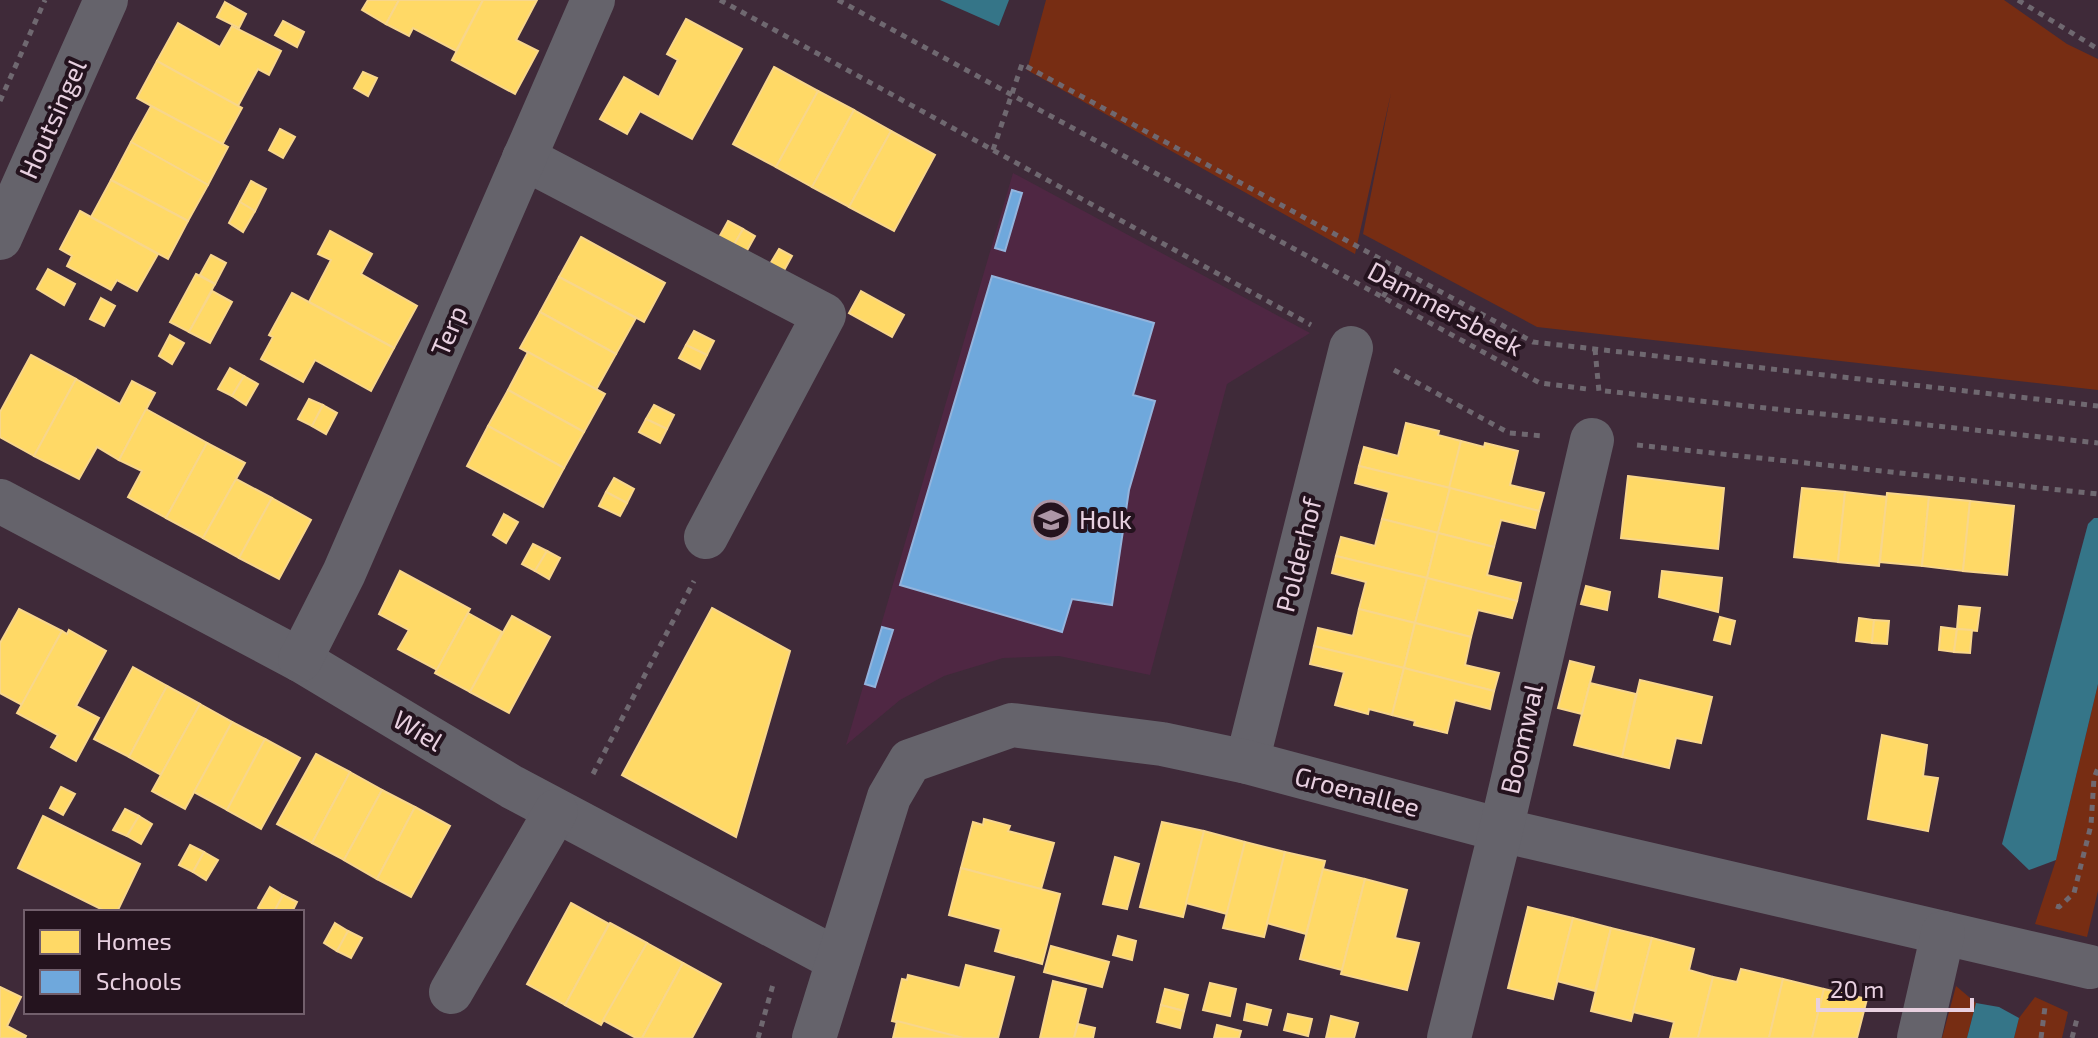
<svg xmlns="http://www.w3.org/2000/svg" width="2098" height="1038" viewBox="0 0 2098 1038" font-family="'Exo 2',sans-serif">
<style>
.built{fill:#4f2743}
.green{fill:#772d13}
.water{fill:#357588}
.homes{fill:#ffd966;stroke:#f8d68b;stroke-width:2}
.schools{fill:#6fa8dc;stroke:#93b4dd;stroke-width:2}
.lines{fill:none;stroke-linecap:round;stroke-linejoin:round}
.path{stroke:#6f6870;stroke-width:5;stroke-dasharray:6 6;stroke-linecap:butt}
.minor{stroke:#65636b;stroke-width:44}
.labels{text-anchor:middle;stroke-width:8;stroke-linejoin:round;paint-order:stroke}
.street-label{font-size:26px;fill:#e8d0e0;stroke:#24131e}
.poi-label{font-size:26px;fill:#e8d0e0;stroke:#24131e;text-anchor:start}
</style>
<rect width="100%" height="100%" fill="#3f2a39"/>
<!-- built -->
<path class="built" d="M 1013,173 L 1310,333 L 1227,384 L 1150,675 L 1059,656 L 1003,658 L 944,676 L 900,700 L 846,745 Z"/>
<!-- green -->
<g class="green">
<path d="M 1046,0 L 2004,0 L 2067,44 L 2098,59 L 2098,390 L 1537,327 L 1363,234 L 1391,93 L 1355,254 L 1027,70 Z"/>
<path d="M 2098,684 L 2098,891 L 2087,937 L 2035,924 L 2056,860 Z"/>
<path d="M 1956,986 L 1976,1003 L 1967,1038 L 1942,1038 Z"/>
<path d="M 2035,997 L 2068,1012 L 2062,1038 L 2014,1038 L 2019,1018 Z"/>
</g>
<!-- water -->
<g class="water">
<path d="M 940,0 L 1009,0 L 999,26 Z"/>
<path d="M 2094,518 L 2098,518 L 2098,684 L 2056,860 L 2029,870 L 2002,844 L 2088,524 Z"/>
<path d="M 1976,1003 L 1999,1007 L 2019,1018 L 2014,1038 L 1967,1038 Z"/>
</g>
<!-- homes -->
<g class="homes">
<path d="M 368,0 L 399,0 L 386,24 L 362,10 Z"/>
<path d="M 399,0 L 483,0 L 456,51 L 413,28 L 409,36 L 386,24 Z"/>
<path d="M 483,0 L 537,0 L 516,40 L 538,51 L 515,94 L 452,60 Z"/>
<path d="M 225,2 L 246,14 L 239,28 L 217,17 Z"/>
<path d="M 686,19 L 742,49 L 692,139 L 640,111 L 627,134 L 600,119 L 624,77 L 659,97 L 678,60 L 667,54 Z"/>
<path d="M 283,21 L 304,32 L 297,47 L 275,35 Z"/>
<path d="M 178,23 L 220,47 L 232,26 L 281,51 L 269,75 L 258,69 L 238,106 L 157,61 Z"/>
<path d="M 157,61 L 242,108 L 222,145 L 137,98 Z"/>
<path d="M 774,67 L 818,91 L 776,167 L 733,144 Z"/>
<path d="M 363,72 L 377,78 L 368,96 L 354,88 Z"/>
<path d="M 818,91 L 854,110 L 812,187 L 776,167 Z"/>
<path d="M 151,106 L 228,147 L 208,185 L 131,142 Z"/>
<path d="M 854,110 L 891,131 L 849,207 L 812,187 Z"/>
<path d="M 280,129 L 295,137 L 283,158 L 269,150 Z"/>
<path d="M 891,131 L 935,155 L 894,231 L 849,207 Z"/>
<path d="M 131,142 L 208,185 L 188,221 L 111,180 Z"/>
<path d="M 111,180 L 188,221 L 168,259 L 91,217 Z"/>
<path d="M 251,181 L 266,189 L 255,211 L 240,202 Z"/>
<path d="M 240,202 L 255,211 L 243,232 L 229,223 Z"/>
<path d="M 80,211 L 158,254 L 137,291 L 117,280 L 111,290 L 67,266 L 72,256 L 60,249 Z"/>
<path d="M 728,221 L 743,229 L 731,250 L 717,241 Z"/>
<path d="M 743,229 L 755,236 L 744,256 L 731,250 Z"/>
<path d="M 330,231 L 372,254 L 361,274 L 417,306 L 394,348 L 309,302 L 331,260 L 318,254 Z"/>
<path d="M 581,237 L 665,283 L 644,322 L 559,277 Z"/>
<path d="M 779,249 L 792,256 L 781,276 L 767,269 Z"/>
<path d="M 211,255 L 226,263 L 215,284 L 200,275 Z"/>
<path d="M 48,269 L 75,284 L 64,305 L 37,289 Z"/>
<path d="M 196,274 L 215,284 L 189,332 L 170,322 Z"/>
<path d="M 559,277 L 636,318 L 616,354 L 540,312 Z"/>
<path d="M 212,291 L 232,302 L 210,343 L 189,332 Z"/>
<path d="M 861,291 L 904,315 L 892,337 L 849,313 Z"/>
<path d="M 292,293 L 394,348 L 371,391 L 315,360 L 303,382 L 261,359 L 273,337 L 269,335 Z"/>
<path d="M 101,298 L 115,306 L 104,326 L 90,319 Z"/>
<path d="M 540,312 L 616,354 L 596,390 L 520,348 Z"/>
<path d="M 694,331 L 714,341 L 707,355 L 686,345 Z"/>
<path d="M 170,335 L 184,343 L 172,364 L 159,356 Z"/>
<path d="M 686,345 L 707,355 L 700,369 L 679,358 Z"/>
<path d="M 528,352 L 605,394 L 584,432 L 508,390 Z"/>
<path d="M 31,355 L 76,379 L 34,456 L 0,437 L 0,412 Z"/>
<path d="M 230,368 L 244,376 L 232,396 L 218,389 Z"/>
<path d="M 244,376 L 258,384 L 246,405 L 232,396 Z"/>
<path d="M 76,379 L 120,404 L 132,381 L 155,393 L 119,460 L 97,447 L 79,479 L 34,456 Z"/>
<path d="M 508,390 L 584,432 L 564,468 L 488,426 Z"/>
<path d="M 309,399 L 323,405 L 312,426 L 298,419 Z"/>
<path d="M 323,405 L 337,413 L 326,434 L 312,426 Z"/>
<path d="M 654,405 L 674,415 L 667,429 L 646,419 Z"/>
<path d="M 146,409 L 207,443 L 166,518 L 128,497 L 142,471 L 119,460 Z"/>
<path d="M 646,419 L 667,429 L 660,443 L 639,432 Z"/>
<path d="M 1406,423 L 1439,431 L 1438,435 L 1461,441 L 1450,488 L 1359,466 L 1364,447 L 1398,456 Z"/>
<path d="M 488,426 L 564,468 L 543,507 L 467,466 Z"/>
<path d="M 1461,441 L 1484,447 L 1485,443 L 1518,451 L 1510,485 L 1544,493 L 1539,511 L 1449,488 Z"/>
<path d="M 207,443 L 245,463 L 203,538 L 166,518 Z"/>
<path d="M 1359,466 L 1450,488 L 1438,533 L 1382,519 L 1389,492 L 1355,483 Z"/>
<path d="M 1628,476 L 1724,488 L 1718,549 L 1621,538 Z"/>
<path d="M 614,478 L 634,489 L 627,503 L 606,492 Z"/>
<path d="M 236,479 L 272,498 L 239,558 L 203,538 Z"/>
<path d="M 1450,488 L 1539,511 L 1535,528 L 1501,520 L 1494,547 L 1438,533 Z"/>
<path d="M 1802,488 L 1845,492 L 1838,562 L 1794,557 Z"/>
<path d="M 606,492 L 627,503 L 620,516 L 599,506 Z"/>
<path d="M 1845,492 L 1887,497 L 1879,566 L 1838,562 Z"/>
<path d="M 1887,493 L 1929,497 L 1922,566 L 1880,562 Z"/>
<path d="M 1929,497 L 1970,501 L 1963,571 L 1922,566 Z"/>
<path d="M 272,498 L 311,520 L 279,579 L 239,558 Z"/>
<path d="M 1970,501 L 2014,506 L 2007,575 L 1963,571 Z"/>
<path d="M 504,514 L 518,522 L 506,543 L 493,535 Z"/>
<path d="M 1382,519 L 1438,533 L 1427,578 L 1336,556 L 1341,537 L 1375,546 Z"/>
<path d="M 1438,533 L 1494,547 L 1487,575 L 1521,583 L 1517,601 L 1427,578 Z"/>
<path d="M 533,544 L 547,551 L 535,571 L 522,564 Z"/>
<path d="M 547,551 L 560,558 L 549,579 L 535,571 Z"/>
<path d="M 1336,556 L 1427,578 L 1415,623 L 1359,609 L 1366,582 L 1332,573 Z"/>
<path d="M 400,571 L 470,609 L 437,670 L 398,649 L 409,630 L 379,614 Z"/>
<path d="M 1662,571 L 1722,578 L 1718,612 L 1659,597 Z"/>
<path d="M 1427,578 L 1517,601 L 1512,618 L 1478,610 L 1471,637 L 1415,623 Z"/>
<path d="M 1586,586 L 1610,592 L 1607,610 L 1581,604 Z"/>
<path d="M 1959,606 L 1980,608 L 1977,631 L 1957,629 Z"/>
<path d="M 712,608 L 790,651 L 736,837 L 622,775 Z"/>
<path d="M 19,609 L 62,631 L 22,705 L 0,693 L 0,643 Z"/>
<path d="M 1359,609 L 1415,623 L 1404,668 L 1314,646 L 1318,628 L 1353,636 Z"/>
<path d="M 468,613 L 502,632 L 470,692 L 435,673 Z"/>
<path d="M 512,616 L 550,637 L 509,713 L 470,692 Z"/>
<path d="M 1720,617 L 1735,621 L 1730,644 L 1714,640 Z"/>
<path d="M 1859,618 L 1874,620 L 1872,643 L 1856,641 Z"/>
<path d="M 1874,620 L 1889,621 L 1887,644 L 1872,643 Z"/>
<path d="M 1415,623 L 1471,637 L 1465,665 L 1499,673 L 1494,691 L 1404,668 Z"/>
<path d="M 1941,627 L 1957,629 L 1954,652 L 1939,650 Z"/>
<path d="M 1957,629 L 1972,630 L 1970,653 L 1954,652 Z"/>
<path d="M 69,630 L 106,651 L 76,706 L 99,718 L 76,761 L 51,747 L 58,735 L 17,713 L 62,631 L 67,634 Z"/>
<path d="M 1314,646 L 1404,668 L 1392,715 L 1369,709 L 1368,714 L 1335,705 L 1344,672 L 1310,664 Z"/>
<path d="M 1570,661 L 1594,667 L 1582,714 L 1558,708 Z"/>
<path d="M 133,667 L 167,686 L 129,757 L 94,739 Z"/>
<path d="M 1404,668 L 1494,691 L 1490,709 L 1455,700 L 1447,733 L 1414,725 L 1415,721 L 1392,715 Z"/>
<path d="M 1640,680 L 1712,697 L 1701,743 L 1676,738 L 1669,768 L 1622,757 Z"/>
<path d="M 1590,683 L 1636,694 L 1622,757 L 1574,745 Z"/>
<path d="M 167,686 L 200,704 L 161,775 L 129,757 Z"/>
<path d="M 200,704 L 232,722 L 185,809 L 152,791 Z"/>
<path d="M 232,722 L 265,739 L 227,810 L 194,792 Z"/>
<path d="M 1882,735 L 1927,745 L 1923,776 L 1938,778 L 1928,831 L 1868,819 Z"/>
<path d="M 265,739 L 300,758 L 261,829 L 227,810 Z"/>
<path d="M 316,754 L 350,772 L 312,843 L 277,824 Z"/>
<path d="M 350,772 L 382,790 L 344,860 L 312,843 Z"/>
<path d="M 61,787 L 75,794 L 63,815 L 50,808 Z"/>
<path d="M 382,790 L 415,807 L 377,879 L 344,860 Z"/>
<path d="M 415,807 L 450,826 L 411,897 L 377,879 Z"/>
<path d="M 125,809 L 139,816 L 127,836 L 113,830 Z"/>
<path d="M 43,816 L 140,864 L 117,912 L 107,912 L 18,868 Z"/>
<path d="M 139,816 L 152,824 L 141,844 L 127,836 Z"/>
<path d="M 984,819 L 1010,826 L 1008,831 L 1054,843 L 1041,889 L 961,868 L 973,822 L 983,825 Z"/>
<path d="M 1162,822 L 1204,831 L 1183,917 L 1140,907 Z"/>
<path d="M 1204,831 L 1245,842 L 1227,914 L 1186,903 Z"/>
<path d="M 1245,842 L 1285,852 L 1264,937 L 1223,928 Z"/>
<path d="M 190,845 L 204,852 L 193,872 L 179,865 Z"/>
<path d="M 204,852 L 218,860 L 206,880 L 193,872 Z"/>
<path d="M 1285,852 L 1325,861 L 1306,934 L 1267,923 Z"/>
<path d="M 1115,857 L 1139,864 L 1127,909 L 1103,904 Z"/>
<path d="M 961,868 L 1060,894 L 1042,964 L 995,951 L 1001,929 L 949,915 Z"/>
<path d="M 1323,869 L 1365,879 L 1342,970 L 1300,959 Z"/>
<path d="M 1365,879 L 1407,890 L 1395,938 L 1419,943 L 1407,990 L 1341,974 Z"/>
<path d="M 270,887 L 283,895 L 274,912 L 265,912 L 258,908 Z"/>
<path d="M 283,895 L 297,902 L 292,912 L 274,912 Z"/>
<path d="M 571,903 L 609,924 L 565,1005 L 527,984 Z"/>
<path d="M 1528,907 L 1573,918 L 1553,999 L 1508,988 Z"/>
<path d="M 1573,918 L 1611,928 L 1595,991 L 1557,981 Z"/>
<path d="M 335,923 L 348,931 L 337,951 L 324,943 Z"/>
<path d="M 610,923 L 647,943 L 601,1025 L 565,1005 Z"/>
<path d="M 1611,928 L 1652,938 L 1631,1021 L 1591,1011 Z"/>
<path d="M 348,931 L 362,938 L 351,958 L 337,951 Z"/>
<path d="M 1118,936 L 1136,941 L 1132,960 L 1113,955 Z"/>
<path d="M 1652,938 L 1694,949 L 1689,970 L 1713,977 L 1698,1038 L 1670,1038 L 1674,1022 L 1633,1012 Z"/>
<path d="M 647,943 L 683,963 L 642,1038 L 636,1038 L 603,1020 Z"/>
<path d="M 1051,946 L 1109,962 L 1102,987 L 1044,972 Z"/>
<path d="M 683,963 L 721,984 L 692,1038 L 642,1038 Z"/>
<path d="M 966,965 L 1014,977 L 998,1038 L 963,1038 L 892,1021 L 902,979 L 907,980 L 908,975 L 960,988 Z"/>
<path d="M 1741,969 L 1783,979 L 1769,1038 L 1698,1038 L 1713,977 L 1737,982 Z"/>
<path d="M 1783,979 L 1824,989 L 1812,1038 L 1769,1038 Z"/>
<path d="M 1053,981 L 1086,989 L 1074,1038 L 1040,1038 Z"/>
<path d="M 1210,983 L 1236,989 L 1230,1016 L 1203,1010 Z"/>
<path d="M 0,987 L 21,997 L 7,1026 L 26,1036 L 25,1038 L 0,1038 Z"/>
<path d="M 1165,989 L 1188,995 L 1184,1011 L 1161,1005 Z"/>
<path d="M 1824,989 L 1867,999 L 1857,1038 L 1812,1038 Z"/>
<path d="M 1247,1004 L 1271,1010 L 1267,1025 L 1244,1020 Z"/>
<path d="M 1161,1005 L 1184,1011 L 1180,1028 L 1157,1022 Z"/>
<path d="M 1288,1014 L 1312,1019 L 1308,1036 L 1284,1030 Z"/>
<path d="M 1331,1016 L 1358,1023 L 1354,1038 L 1326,1038 Z"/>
<path d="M 897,1021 L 963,1038 L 893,1038 Z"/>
<path d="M 1078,1024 L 1095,1028 L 1093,1038 L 1074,1038 Z"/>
<path d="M 1217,1025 L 1241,1031 L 1239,1038 L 1214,1038 Z"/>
</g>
<!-- schools -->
<g class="schools">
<path d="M 1012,190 L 1022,193 L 1005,251 L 995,248 Z"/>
<path d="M 992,276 L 1154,323 L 1133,395 L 1155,401 L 1129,490 L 1112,605 L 1072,599 L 1062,632 L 900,585 Z"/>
<path d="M 882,627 L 893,630 L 875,687 L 865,684 Z"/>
</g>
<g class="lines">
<!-- path -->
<g class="path">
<path d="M 720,0 L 1311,325"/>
<path d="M 838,0 L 1540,383 L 1587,389"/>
<path d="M 2018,0 L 2098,49"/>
<path d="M 0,101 L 45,0"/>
<path d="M 993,150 L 1022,64 L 1533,342 L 2098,406"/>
<path d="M 1383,297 L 1399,269"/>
<path d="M 1595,349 L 1599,392"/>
<path d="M 1394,370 L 1509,433 L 1544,436"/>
<path d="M 1605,391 L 2098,443"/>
<path d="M 1637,445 L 2098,494"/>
<path d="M 593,774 L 694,581"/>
<path d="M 2056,906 L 2059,907 L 2074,893 L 2091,825 L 2094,778 L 2098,768"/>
<path d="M 758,1038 L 774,981"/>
<path d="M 2041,1038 L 2045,1007"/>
<path d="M 2072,1038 L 2078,1015"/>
</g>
<!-- minor -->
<g class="minor">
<path d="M 524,158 L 824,315 L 706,537"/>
<path d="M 0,238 L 106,0"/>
<path d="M 0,501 L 300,660 L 512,787 L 838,960"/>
<path d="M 300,660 L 344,573 L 593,0"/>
<path d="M 1247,762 L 1351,348"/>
<path d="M 451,992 L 556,811"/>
<path d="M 814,1038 L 889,797 L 910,761 L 1012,725 L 1162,744 L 1247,762 L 1501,830 L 2090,967"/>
<path d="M 1449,1038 L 1501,830 L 1592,440"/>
<path d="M 1919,1038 L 1943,933"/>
</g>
</g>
<!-- icons -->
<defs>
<g id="school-ring" transform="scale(2)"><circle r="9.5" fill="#24131e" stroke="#ad96a6" stroke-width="1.5"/><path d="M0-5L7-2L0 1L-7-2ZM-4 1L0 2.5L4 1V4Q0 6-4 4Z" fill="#ad96a6"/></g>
</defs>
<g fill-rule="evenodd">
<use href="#school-ring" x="1051" y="520"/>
</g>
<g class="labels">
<!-- street labels -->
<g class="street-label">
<text transform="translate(53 119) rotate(-66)" y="9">Houtsingel</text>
<text transform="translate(1445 309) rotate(28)" y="9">Dammersbeek</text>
<text transform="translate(449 331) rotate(-67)" y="9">Terp</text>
<text transform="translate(1299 555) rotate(-76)" y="9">Polderhof</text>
<text transform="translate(418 731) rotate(31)" y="9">Wiel</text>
<text transform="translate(1522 739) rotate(-77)" y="9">Boomwal</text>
<text transform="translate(1357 792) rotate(15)" y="9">Groenallee</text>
</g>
<!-- poi labels -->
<g class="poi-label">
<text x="1079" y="529">Holk</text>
</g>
</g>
<!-- legend -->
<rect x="24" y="910" width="280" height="104" fill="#24131e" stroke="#725f6c" stroke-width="2"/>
<rect x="40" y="930" width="40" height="24" fill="#ffd966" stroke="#725f6c" stroke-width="2"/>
<text x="96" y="950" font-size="24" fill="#e8d0e0">Homes</text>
<rect x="40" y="970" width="40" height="24" fill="#6fa8dc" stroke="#725f6c" stroke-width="2"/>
<text x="96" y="990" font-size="24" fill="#e8d0e0">Schools</text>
<!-- scale -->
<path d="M1818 998v12h154v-12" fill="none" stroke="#e8d0e0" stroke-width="4"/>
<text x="1830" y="998" font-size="24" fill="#e8d0e0" stroke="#24131e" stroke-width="6" paint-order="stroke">20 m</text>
</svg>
